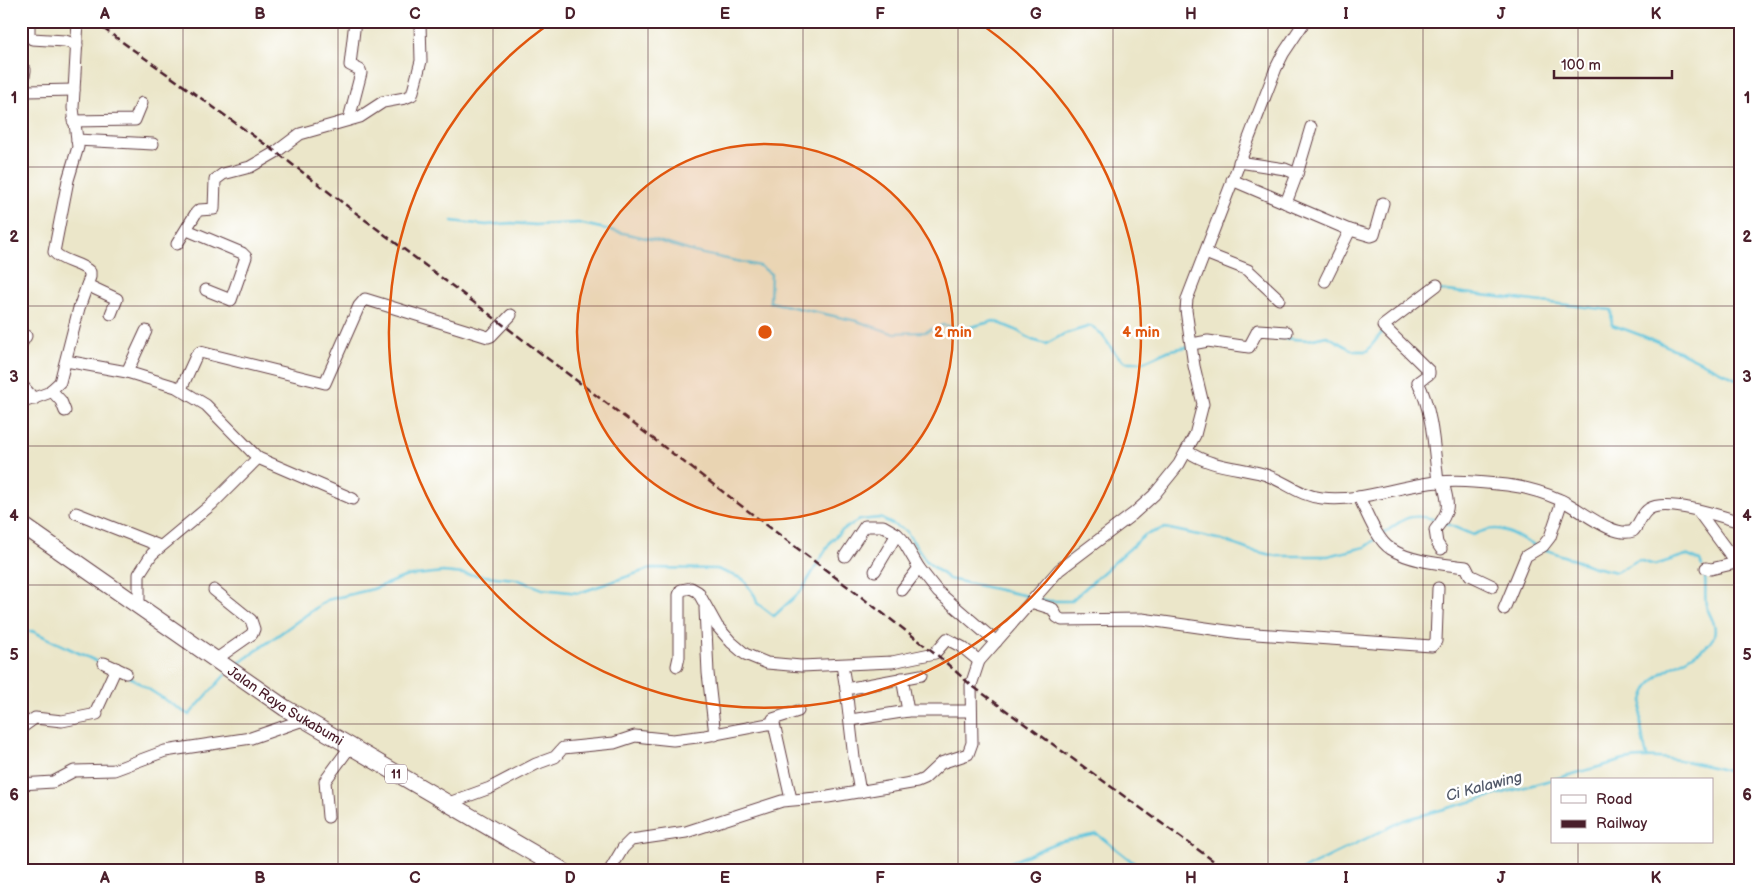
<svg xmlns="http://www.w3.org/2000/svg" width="1761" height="891" viewBox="0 0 1761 891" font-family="'Balsamiq Sans',sans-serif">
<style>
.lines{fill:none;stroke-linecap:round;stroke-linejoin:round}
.stream{stroke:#60c5dd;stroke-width:2.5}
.minor-casing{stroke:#623d43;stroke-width:13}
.highway-casing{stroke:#623d43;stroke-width:18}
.minor{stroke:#fff;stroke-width:11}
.highway{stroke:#fff;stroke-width:16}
.rail{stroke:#4a1f2b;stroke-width:2.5;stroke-dasharray:8 4;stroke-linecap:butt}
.grid{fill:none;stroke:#4a1f2b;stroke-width:1;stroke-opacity:0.55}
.ring{fill:none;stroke:#e0560e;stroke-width:2.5}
.labels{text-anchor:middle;stroke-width:5;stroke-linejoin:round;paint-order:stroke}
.shield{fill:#fff;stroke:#80626b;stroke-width:1}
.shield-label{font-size:12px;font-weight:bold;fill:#4a1f2b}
.street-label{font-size:14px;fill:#4a1f2b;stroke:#fff}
.water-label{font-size:15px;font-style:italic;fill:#525969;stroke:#fff}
.centre{fill:#e0560e;stroke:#fff;stroke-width:2.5}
.ring-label{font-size:15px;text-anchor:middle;font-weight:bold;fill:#e0560e;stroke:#fff;stroke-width:5;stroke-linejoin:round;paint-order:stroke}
.neatline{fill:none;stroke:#4a1f2b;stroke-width:2}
.grid-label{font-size:16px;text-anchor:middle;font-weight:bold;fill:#4a1f2b}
</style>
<rect width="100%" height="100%" fill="#fff"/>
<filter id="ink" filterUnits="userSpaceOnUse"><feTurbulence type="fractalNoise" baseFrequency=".02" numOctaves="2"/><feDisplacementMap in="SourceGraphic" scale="10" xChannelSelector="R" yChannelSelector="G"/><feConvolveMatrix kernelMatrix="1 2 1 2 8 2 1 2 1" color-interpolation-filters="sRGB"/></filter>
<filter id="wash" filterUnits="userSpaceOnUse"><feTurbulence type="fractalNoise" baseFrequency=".0096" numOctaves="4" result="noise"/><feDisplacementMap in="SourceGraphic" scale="20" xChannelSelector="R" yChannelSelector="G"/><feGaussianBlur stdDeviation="1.12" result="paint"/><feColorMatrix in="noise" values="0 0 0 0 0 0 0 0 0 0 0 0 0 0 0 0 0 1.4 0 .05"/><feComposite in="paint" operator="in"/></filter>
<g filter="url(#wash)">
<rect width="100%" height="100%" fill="#ebe6c9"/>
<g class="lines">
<!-- stream -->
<g class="stream">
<path d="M 452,221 L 486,225 L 512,223 L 535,225 L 578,223 L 655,240 L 694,252 L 760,266 L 771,274 L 770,302 L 857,321 L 892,333 L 925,332 L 943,325 L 963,329 L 994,321 L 1016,330 L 1032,340 L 1046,344 L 1064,334 L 1091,326 C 1107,334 1110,354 1126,362 L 1143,362 L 1170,350 L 1187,347"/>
<path d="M 1438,290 L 1611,310 L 1612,325 C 1656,339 1698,360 1740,381"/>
<path d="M 1259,339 L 1266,337 L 1308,340 L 1327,336 L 1354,351 L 1367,351 L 1384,330"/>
<path d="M 1445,523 L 1473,535 C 1502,521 1509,534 1536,546"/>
<path d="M 1382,535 C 1404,518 1409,512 1437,520"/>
<path d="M 1544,549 L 1594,567 L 1612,571 L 1616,572 L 1638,560 L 1655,565 L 1686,555 L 1700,561 L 1702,566"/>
<path d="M 1040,599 L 1049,601 L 1071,601 L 1145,535 L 1165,528 L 1222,540 L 1249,550 L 1277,556 L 1328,556 L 1365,547 L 1377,538"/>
<path d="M 21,632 L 32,631 L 100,663"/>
<path d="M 235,666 L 327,600 L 373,589 L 407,576 L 443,572 L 516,579 L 542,589 L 579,593 L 652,568 L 717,569 L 743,579 L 755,596 L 757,603 L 774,616 L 802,590 L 831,541 L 841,531 L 859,520 L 880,518 L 906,531 L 927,562 L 949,579 L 1032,597"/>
<path d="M 128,676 L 189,715 L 225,675"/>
<path d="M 1647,756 C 1640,732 1635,700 1654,680 C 1663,670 1678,664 1690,657 C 1698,651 1708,648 1713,638 C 1719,626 1709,616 1706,605 C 1704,594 1707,582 1704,571"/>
<path d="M 992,870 L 1058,842 L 1097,834 L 1143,870"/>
<path d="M 1302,870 L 1404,820 L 1624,760 C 1666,753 1699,764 1740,774"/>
</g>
</g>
</g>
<g filter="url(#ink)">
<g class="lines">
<!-- minor casing -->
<g class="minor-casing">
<g id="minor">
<path d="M 29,21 L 29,35 L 32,39 L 65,41 L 77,45"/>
<path d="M 21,68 L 25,70 L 23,84 L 27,91 L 74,90"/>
<path d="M 349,119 L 361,73 L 360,70 L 350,65 L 355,21"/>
<path d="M 73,121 L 135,120 L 142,103"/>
<path d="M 77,140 L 153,144"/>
<path d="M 1239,162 L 1285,169 L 1297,174 L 1286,203"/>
<path d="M 1297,174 L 1311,127"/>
<path d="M 1232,180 L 1347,229 L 1371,236 L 1374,235 L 1383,203"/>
<path d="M 187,230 L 242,253 L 246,257 L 231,300 L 206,290"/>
<path d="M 177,244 L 196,213 L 199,210 L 214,209 L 215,180 L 223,174 L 250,167 L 276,152 L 300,134 L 360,117 L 383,102 L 405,98 L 412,95 L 421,61 L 420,23 L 418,21"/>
<path d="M 1205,253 L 1248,270 L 1279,299"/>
<path d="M 1325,281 L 1350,230"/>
<path d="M 87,285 L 117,299 L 111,314"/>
<path d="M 1437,285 L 1383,326 L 1429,371 L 1429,374 L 1418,382 C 1433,412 1434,449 1438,482"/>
<path d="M 21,344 L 26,336"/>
<path d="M 1192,344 L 1208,341 L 1249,347 L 1258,330 L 1287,332"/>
<path d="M 66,361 L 127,372 L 176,387 L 206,405 L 258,458 L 353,499"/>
<path d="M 127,372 L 146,331"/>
<path d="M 21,384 L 34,399"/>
<path d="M 181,389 L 196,356 L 200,352 L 325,383 L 359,306 L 365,299 L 488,337 L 491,336 L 511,315"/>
<path d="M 51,390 L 61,401 L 65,411"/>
<path d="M 21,403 L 48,393 L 60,382 L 79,308 L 90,277 L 90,272 C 80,262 64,263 54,252 L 68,180 L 78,147 L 73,108 L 78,21"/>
<path d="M 1187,451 C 1210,467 1237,467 1263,474 C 1284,480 1299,496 1322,498 C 1356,502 1390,489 1423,484 C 1450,479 1480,482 1507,485 C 1524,487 1542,492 1558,499 C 1578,506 1612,539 1633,531 C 1639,525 1641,514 1649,509 C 1666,498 1721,516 1740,522"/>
<path d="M 1359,497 C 1366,511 1377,541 1391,549 C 1411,562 1443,564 1466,567 L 1470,575 L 1493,586"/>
<path d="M 1698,511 L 1740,568"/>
<path d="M 76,513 L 160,546"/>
<path d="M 1441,549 L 1437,543 L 1435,530 C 1451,510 1449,506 1443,482"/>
<path d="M 845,556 L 865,526 L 883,526 L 897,534 L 902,539 L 919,568 L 938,592 L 996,642"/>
<path d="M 1706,568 L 1711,569 L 1736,563"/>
<path d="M 875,571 L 897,534"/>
<path d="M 214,590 L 251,620 L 254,629 L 252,634 L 215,660"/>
<path d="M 902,590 L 919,568"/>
<path d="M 1031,602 L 1053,609 L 1057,617 L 1062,620 L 1142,619 L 1241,633 L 1432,646 L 1436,641 L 1438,588"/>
<path d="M 136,605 L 139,599 L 139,574 L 152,554 L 212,504 L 258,458"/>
<path d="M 705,608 L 708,673 L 715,735"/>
<path d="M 1504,609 L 1526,556 L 1543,546 L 1550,537 L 1562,501"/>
<path d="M 104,663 L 126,673"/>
<path d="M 842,665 L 846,689"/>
<path d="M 677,666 L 679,657 L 679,595 L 681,590 L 691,588 L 698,592 L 717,626 L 731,642 L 745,654 L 767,663 L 801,666 L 892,662 L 935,653 L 947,639 L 962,647 L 979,661"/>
<path d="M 908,711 L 971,711"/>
<path d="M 95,714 L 116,668"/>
<path d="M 851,720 L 908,711 L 902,678"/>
<path d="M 21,728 L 35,718 L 62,721 L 97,714"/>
<path d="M 21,784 L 53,782 L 74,771 L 114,770 L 165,751 L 251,738 L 303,720"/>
<path d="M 860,792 L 854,758 L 846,689 L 921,675"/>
<path d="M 791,799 L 773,719 L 798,711"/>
<path d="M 446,804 L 490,788 L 536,764 L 555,757 L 563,748 L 614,743 L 635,736 L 673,740 L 705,736 L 773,723"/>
<path d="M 328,817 L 325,781 L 350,747"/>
<path d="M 610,870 L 623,848 L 631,840 L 686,832 L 782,801 L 828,797 L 917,782 L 924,779 L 941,763 L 968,754 L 972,743 L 971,685 L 979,661 L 1059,570 L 1133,514 L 1154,495 L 1179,464 L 1195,435 L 1203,404 L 1194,366 L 1186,310 L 1187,299 L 1276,68 L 1283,54 L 1305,21"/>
</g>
</g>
<!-- highway casing -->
<g class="highway-casing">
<g id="highway">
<path id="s1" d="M 21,524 L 285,708 L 562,870"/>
</g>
</g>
<!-- minor -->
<use href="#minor" class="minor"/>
<!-- highway -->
<use href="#highway" class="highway"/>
<!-- rail -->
<path class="rail" d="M 93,21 L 276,152 L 935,653 L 971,685 L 1226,870"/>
</g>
</g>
<!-- grid -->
<path class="grid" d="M 183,21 L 183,870M 338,21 L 338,870M 493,21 L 493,870M 648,21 L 648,870M 803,21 L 803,870M 958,21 L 958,870M 1113,21 L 1113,870M 1268,21 L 1268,870M 1423,21 L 1423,870M 1578,21 L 1578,780M 21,167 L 1740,167M 21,306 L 1740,306M 21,446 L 1740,446M 21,585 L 1740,585M 21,724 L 1740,724M 1578,842 L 1578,870"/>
<!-- distance rings -->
<circle cx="765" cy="332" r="188" fill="#e0560e" fill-opacity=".12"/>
<g class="ring">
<circle cx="765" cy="332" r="188"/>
<path d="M978 22A376 376 0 1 1 552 22"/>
</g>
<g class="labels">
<!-- shield labels -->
<rect class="shield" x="385" y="764.5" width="22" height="19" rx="4"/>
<g class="shield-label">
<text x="396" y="778">11</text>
</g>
<!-- street labels -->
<g class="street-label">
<text dy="5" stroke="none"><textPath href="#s1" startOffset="321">Jalan Raya Sukabumi</textPath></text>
</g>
<!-- water labels -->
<g class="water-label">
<text transform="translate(1484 786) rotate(-15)" y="5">Ci Kalawing</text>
</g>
</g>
<circle cx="765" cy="332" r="8" class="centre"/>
<g class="ring-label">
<text x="953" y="337">2 min</text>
<text x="1141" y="337">4 min</text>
</g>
<!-- margin -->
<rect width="1761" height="891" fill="none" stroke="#fff" stroke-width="55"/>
<!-- legend -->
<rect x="1551" y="778" width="162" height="65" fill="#ffffff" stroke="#b7a5aa"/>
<rect x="1561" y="795" width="25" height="8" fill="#ffffff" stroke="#b7a5aa"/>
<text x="1596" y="804" font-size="15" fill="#4a1f2b">Road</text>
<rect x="1561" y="820" width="25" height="8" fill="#4a1f2b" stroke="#b7a5aa"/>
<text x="1596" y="828" font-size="15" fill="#4a1f2b">Railway</text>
<!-- scale -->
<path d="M1554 70v8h118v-8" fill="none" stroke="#4a1f2b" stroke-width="2.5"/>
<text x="1561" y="70" font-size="15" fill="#4a1f2b" stroke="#ffffff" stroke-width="4" paint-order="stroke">100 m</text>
<rect x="28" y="28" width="1706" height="836" class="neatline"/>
<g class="grid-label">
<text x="105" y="19">A</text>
<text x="260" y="19">B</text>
<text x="415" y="19">C</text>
<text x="570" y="19">D</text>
<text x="725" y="19">E</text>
<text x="880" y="19">F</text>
<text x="1036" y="19">G</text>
<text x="1191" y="19">H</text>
<text x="1346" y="19">I</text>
<text x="1501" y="19">J</text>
<text x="1656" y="19">K</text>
<text x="14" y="103">1</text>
<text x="1747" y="103">1</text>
<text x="14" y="242">2</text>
<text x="1747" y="242">2</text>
<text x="14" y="382">3</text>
<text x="1747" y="382">3</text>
<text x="14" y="521">4</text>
<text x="1747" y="521">4</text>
<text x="14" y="660">5</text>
<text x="1747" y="660">5</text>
<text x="14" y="800">6</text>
<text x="1747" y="800">6</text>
<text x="105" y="883">A</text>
<text x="260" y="883">B</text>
<text x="415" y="883">C</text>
<text x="570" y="883">D</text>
<text x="725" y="883">E</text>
<text x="880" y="883">F</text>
<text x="1036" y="883">G</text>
<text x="1191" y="883">H</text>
<text x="1346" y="883">I</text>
<text x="1501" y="883">J</text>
<text x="1656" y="883">K</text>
</g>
</svg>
